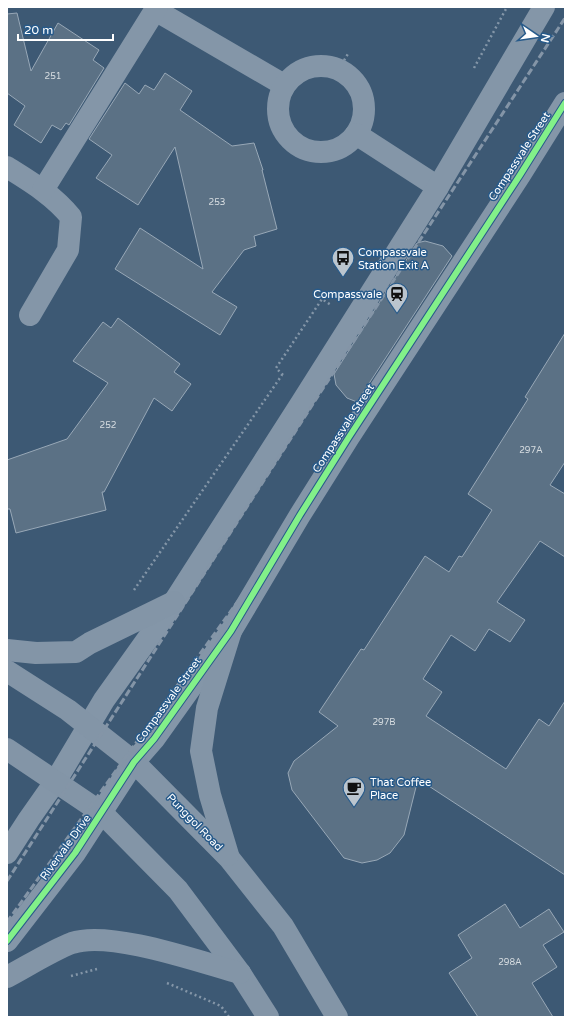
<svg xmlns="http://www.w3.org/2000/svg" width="572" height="1024" viewBox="0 0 572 1024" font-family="'Varela Round',sans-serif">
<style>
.building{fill:#5b7185;stroke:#98a8b7}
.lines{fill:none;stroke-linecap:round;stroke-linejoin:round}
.path{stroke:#8496a8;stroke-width:2.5;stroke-dasharray:2 3;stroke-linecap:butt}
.minor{stroke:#8496a8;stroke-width:22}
.major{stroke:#8395a7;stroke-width:22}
.rail{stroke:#8495a7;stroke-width:3;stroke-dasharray:7 3;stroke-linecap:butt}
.cycleway-casing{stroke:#275a8a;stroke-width:8}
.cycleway{stroke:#82f089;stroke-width:6}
.labels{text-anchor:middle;stroke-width:3;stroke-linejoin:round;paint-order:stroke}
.number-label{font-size:9px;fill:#d6dce0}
.street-label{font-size:11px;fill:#fff;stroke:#275a8a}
.poi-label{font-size:11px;fill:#fff;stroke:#275a8a;text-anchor:start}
</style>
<rect width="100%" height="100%" fill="#3d5974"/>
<!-- building -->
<g class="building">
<path d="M 17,13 L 31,71 L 58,23 L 99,50 L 93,60 L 104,68 L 69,125 L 66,123 L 61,130 L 52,125 L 41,143 L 14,125 L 25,106 L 7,93 L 7,14 Z"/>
<path d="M 165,73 L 192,91 L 180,110 L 232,146 L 254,143 L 263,170 L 262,170 L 277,229 L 254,236 L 256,246 L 244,250 L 212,292 L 237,307 L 220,335 L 115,269 L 140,228 L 203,269 L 175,147 L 138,205 L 96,178 L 112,155 L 89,139 L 125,83 L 139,94 L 145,85 L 154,90 Z"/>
<path d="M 425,241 L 443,246 L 452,256 L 357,402 L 347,398 L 336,385 L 334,374 L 417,243 Z"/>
<path d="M 118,318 L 180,364 L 174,372 L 191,384 L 172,411 L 154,398 L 104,492 L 102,492 L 106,510 L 16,533 L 10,509 L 7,509 L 7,460 L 67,439 L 108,383 L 73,361 L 103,322 L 111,328 Z"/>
<path d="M 565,333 L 565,462 L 550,485 L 565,494 L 565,557 L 540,541 L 497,602 L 525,620 L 510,642 L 489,629 L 475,651 L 451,635 L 423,679 L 442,692 L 426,716 L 506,769 L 539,719 L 549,726 L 565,701 L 565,875 L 418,779 L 404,835 L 390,853 L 377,860 L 362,863 L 344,858 L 292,790 L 288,773 L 294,761 L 338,726 L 319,712 L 361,649 L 364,650 L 425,556 L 449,572 L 459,556 L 462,557 L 492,510 L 468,494 L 528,399 L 525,397 Z"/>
<path d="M 505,904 L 520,928 L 549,909 L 564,932 L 543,945 L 557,967 L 532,983 L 553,1017 L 478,1017 L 449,973 L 472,958 L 458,935 Z"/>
</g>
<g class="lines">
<!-- path -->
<g class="path">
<path d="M 474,68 L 507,7"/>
<path d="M 339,69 L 349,52"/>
<path d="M 283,375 L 276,368 L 322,299 L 331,305"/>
<path d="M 134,590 L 282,375"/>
<path d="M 71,976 L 97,969"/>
<path d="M 167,983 L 221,1006 L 229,1017"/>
</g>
<!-- minor -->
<g class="minor">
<path d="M 155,10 L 284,85"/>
<circle cx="321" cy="109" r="43"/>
<path d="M 356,134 L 438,187"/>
<path d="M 7,167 C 31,182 53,195 71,217 L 68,250 L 30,315"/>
<path d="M 43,190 L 157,7"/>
<path d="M 7,853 L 29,819 L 55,782 L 104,700 L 174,602 L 302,402 L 438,187 L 544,7"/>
<path d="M 7,941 L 75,853 L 134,762 L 154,739 L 231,631 L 300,515 L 349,437 L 520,175 L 565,103"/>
</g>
<!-- major -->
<g class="major">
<path d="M 7,650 L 36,653 L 76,652 L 90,643 L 174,602"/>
<path d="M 7,671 L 68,710 L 134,762 L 229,858 L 283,926 L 337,1017"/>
<path d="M 7,749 L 102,813 L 178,890 L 240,973 L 268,1017"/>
<path d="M 228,855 L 210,795 L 201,751 L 207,708 L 231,631"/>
<path d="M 7,977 C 26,967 53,950 72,943 C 110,930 200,962 240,973"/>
</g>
<!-- rail -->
<g class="rail">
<path d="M 7,881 L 320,393 L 565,18"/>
<path d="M 7,922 L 300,515 L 360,415 L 565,99"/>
</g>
<!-- cycleway casing -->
<g class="cycleway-casing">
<path id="cycleway" d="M 7,941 L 75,853 L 134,762 L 154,739 L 231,631 L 300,515 L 349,437 L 520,175 L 565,103"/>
</g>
<!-- cycleway -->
<use href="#cycleway" class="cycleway"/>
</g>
<!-- icons -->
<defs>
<g id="bus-pin" transform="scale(1.15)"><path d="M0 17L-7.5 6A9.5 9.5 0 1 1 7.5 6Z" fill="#bbc5ce" stroke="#275a8a"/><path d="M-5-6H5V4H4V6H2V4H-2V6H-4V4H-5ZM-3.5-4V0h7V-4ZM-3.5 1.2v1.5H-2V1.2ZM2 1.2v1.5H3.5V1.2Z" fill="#111"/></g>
<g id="station-pin" transform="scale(1.15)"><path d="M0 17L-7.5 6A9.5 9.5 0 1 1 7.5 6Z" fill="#bbc5ce" stroke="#275a8a"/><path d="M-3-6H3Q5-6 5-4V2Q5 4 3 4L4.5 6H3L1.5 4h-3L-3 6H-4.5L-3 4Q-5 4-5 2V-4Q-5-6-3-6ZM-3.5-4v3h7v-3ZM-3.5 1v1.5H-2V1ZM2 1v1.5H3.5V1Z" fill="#111"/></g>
<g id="cafe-pin" transform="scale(1.15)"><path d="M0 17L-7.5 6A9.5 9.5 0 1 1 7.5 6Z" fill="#bbc5ce" stroke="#275a8a"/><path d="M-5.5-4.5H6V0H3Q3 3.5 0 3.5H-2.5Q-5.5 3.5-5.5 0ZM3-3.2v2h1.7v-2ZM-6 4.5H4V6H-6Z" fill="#111"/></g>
</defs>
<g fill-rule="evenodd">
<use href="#bus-pin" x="343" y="258"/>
<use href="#station-pin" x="397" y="294"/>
<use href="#cafe-pin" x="354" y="788"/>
</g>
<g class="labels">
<!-- number labels -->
<g class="number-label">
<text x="53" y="79">251</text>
<text x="217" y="205">253</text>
<text x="108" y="428">252</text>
<text x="531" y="453">297A</text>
<text x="384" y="725">297B</text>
<text x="510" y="965">298A</text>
</g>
<!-- street labels -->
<g class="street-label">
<text transform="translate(519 156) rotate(-57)" y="4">Compassvale Street</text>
<text transform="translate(343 428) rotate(-57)" y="4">Compassvale Street</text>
<text transform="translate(168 700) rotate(-54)" y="4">Compassvale Street</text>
<text transform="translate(195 822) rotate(46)" y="4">Punggol Road</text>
<text transform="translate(65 847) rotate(-54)" y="4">Rivervale Drive</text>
</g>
<!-- poi labels -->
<g class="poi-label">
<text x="358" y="256">Compassvale<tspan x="358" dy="13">Station Exit A</tspan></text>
<text x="382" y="298" text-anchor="end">Compassvale</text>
<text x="370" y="786">That Coffee<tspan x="370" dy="13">Place</tspan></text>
</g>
</g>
<!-- border -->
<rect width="572" height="1024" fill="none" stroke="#ffffff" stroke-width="16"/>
<!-- north arrow -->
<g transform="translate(536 36) rotate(103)" stroke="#275a8a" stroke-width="3" paint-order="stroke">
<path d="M0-3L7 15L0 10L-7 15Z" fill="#ffffff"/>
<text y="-6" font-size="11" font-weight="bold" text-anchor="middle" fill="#ffffff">N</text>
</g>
<!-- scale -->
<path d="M18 34v6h95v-6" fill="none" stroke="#ffffff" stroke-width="2"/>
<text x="24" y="34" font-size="12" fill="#ffffff" stroke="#275a8a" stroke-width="3" paint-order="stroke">20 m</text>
</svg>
